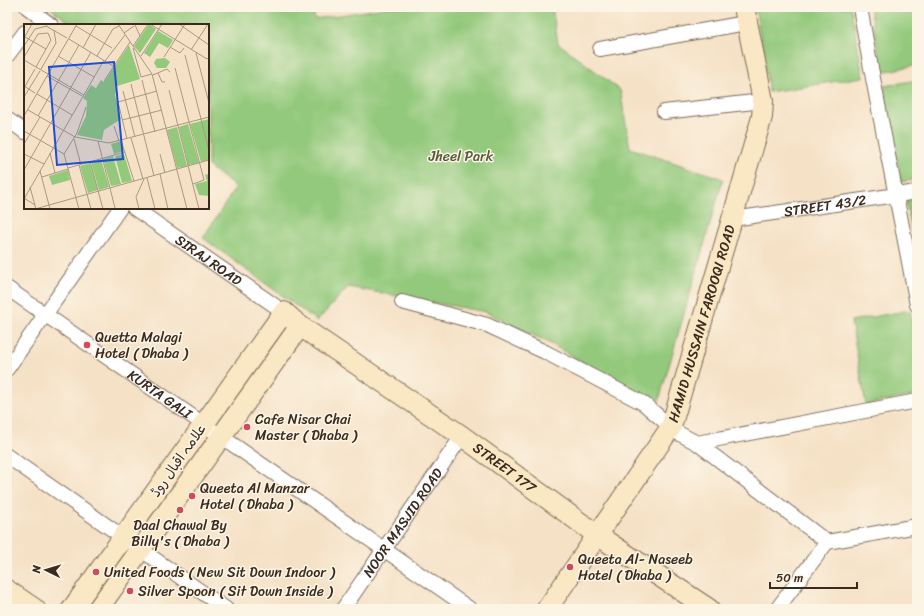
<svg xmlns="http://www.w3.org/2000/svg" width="924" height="616" viewBox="0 0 924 616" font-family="Sriracha,'Playpen Sans Arabic',sans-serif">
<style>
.green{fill:#93c97b;stroke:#677a4c}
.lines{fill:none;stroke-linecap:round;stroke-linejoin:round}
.street-casing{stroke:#7c6a59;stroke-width:16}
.secondary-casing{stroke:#7c6a59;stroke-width:22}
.street{stroke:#fff;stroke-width:14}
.secondary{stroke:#fae7c3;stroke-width:20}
.poi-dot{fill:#d1495b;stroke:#fcf5e5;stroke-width:1.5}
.labels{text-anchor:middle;stroke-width:3;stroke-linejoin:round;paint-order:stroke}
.park-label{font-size:14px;fill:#555a3a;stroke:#fcf5e5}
.street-label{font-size:14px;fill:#3b2a1e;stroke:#fcf5e5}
.poi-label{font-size:14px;fill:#3b2a1e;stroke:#fcf5e5;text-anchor:start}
.inset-road{fill:none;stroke:#ab9883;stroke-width:1}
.view{fill:#1d4ed8;fill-opacity:0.15;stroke:#1d4ed8;stroke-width:2}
.inset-edge{fill:none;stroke:#3b2a1e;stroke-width:2}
</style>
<rect width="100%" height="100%" fill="#fcf5e5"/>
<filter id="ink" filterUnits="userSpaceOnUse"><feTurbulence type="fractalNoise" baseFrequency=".025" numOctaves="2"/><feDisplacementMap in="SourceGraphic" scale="8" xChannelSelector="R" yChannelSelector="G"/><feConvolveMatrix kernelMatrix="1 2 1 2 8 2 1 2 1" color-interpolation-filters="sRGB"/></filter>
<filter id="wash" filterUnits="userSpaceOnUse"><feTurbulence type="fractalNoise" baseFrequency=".012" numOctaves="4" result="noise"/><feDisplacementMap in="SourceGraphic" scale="16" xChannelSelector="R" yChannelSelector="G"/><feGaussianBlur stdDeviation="0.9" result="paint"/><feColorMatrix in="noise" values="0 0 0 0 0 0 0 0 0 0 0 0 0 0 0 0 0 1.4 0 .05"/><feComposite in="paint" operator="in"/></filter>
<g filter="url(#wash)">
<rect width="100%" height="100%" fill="#f5e1c6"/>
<!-- green -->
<g class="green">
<path d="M 49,7 L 312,7 L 315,19 L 391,7 L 552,7 L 558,43 L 620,90 L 630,148 L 723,179 L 657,407 L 553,345 L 486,312 L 348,287 L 317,321 L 203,238 L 236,187 L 208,166 L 208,25 L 73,25 Z"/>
<path d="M 755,7 L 851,7 L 863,77 L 769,92 Z"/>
<path d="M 870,7 L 917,7 L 917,65 L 882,72 Z"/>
<path d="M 917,80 L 917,179 L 901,182 L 884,86 Z"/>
<path d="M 917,199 L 917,260 L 906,201 Z"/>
<path d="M 910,310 L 917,350 L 917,395 L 866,405 L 851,321 Z"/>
</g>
</g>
<g filter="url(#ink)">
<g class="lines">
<!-- street casing -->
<g class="street-casing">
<g id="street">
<path d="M 27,7 L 51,25"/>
<path d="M 860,7 C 877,107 899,205 917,305"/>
<path d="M 600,49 L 746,23"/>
<path d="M 7,56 L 25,32"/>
<path d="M 664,112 L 763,101"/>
<path d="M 7,119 L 25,132"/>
<path id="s1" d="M 134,208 L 284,312"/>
<path id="s2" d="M 733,219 L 917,192"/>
<path id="s3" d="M 7,288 L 470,609"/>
<path d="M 402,302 L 487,325 L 545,352 L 643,403 L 678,433 L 697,443 L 827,542"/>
<path d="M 7,369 L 120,208"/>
<path d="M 697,443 L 917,401"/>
<path d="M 7,456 L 226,609"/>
<path d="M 827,542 L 917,526"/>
<path id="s4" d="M 343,609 L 462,436"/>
<path d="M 777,609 L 827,542"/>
</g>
</g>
<!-- secondary casing -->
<g class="secondary-casing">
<g id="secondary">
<path d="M 7,590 L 35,609"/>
<path id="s5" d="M 72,609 L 284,312 L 300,326 L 462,436 L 597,535 L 709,609"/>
<path d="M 98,609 L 300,326"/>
<path id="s6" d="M 547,609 L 671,427 L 762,117 L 763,101 L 744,7"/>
</g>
</g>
<!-- street -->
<use href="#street" class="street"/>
<!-- secondary -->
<use href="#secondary" class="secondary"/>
</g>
</g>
<!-- markers -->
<g class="poi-dot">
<circle cx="87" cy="345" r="4"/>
<circle cx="247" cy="427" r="4"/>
<circle cx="192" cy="496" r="4"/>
<circle cx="180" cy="510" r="4"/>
<circle cx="570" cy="567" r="4"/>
<circle cx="96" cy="572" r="4"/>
<circle cx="130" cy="591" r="4"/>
</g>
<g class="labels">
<!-- park labels -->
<g class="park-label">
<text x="461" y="161">Jheel Park</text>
</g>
<!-- street labels -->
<g class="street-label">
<text dy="5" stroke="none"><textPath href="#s2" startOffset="93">STREET 43/2</textPath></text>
<text dy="5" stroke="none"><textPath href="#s1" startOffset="91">SIRAJ ROAD</textPath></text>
<text dy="5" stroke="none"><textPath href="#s6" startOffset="328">HAMID HUSSAIN FAROOQI ROAD</textPath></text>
<text dy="5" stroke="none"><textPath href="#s3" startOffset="186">KURTA GALI</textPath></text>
<text transform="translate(178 460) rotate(-55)" y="5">علامہ اقبال روڈ</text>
<text dy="5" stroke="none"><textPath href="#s5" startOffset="635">STREET 177</textPath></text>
<text dy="5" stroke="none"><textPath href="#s4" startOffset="105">NOOR MASJID ROAD</textPath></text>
</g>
<!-- poi labels -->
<g class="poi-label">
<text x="95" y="342">Quetta Malagi<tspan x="95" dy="16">Hotel ( Dhaba )</tspan></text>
<text x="255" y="424">Cafe Nisar Chai<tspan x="255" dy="16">Master ( Dhaba )</tspan></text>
<text x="200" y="493">Queeta Al Manzar<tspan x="200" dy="16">Hotel ( Dhaba )</tspan></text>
<text x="180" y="530" text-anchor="middle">Daal Chawal By<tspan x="180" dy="16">Billy's ( Dhaba )</tspan></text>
<text x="578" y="564">Queeta Al- Naseeb<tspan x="578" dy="16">Hotel ( Dhaba )</tspan></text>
<text x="104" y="577">United Foods ( New Sit Down Indoor )</text>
<text x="138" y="596">Silver Spoon ( Sit Down Inside )</text>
</g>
</g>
<!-- overview -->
<g transform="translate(24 24)">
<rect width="185" height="185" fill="#f5e1c6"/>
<path d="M 125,0 L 132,5 L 116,29 L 110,22 ZM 134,7 L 149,16 L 144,24 L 135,19 L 126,33 L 120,29 ZM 105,21 L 116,55 L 93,62 L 91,71 L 97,95 L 80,106 L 78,116 L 53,111 L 62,92 L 63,77 L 59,74 L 67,61 L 72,64 L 77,56 L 80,58 ZM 141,34 L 146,38 L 142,44 L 133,44 L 130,39 L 132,35 ZM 185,95 L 185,136 L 177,138 L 166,100 ZM 164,100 L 175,139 L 164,141 L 155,103 ZM 153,103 L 163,142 L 153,144 L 143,106 ZM 97,117 L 100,127 L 90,130 L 87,120 ZM 100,130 L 108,157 L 98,159 L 91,132 ZM 89,132 L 97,160 L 87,162 L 79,135 ZM 77,135 L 85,163 L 75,166 L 67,138 ZM 66,139 L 74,166 L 64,169 L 56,142 ZM 44,146 L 46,156 L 28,161 L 25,152 ZM 185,150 L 185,172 L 175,171 L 171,160 L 183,157 L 181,151 Z" fill="#93c97b"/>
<path class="inset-road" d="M 94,0 L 128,50 L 163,185M 126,0 L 183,35 L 185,33M 155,0 L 185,21M 111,1 L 116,12M 22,2 L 43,14M 52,2 L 88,24M 100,9 L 110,2M 1,13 L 22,25M 0,14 L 8,0M 45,15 L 89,42M 0,22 L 11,5 L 23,2M 109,22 L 124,0M 146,23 L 156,29 L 160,24M 59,24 L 72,0M 109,24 L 117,53 L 128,50M 167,26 L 184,0M 172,29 L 185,79M 161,31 L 185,127M 34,32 L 70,53M 73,32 L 89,5 L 95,2M 117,32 L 138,0M 0,33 L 14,10 L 24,9 L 27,16 L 12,43M 140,33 L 161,0M 0,36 L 24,50M 81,37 L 101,11M 151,44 L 180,156 L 169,160M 17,45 L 32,19 L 30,6M 134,49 L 138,58 L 141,58M 24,50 L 60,71M 129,51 L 143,45 L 146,48M 23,52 L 58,72M 118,56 L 131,108M 80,57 L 106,18M 107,60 L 130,152M 0,62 L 11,69M 0,64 L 11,45M 145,66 L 175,185M 99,67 L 111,113M 13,70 L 48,91M 0,73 L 16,47M 4,86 L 51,113 L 85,119 L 185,93M 0,92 L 53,0M 14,92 L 55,21M 98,96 L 138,86M 90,102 L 95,117M 0,107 L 40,130M 107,114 L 119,155M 50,115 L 57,141M 103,115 L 94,78 L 133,67M 97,116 L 110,157M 74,117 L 91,184M 0,120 L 16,93M 26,129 L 31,149M 0,130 L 20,140M 40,130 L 55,185M 40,130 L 53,109 L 62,83M 136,130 L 141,149M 66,137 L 79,185M 55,141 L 67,185M 44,144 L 101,128M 0,146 L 67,28M 16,147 L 26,185M 136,150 L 144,185M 18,153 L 44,145M 123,154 L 131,185M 6,163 L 12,185M 0,174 L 11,181M 0,175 L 80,36M 11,185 L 185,136M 115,185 L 112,173 L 120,155"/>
<path class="view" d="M 90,38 L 99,135 L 33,141 L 25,43 Z"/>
<rect width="185" height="185" class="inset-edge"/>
</g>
<!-- margin -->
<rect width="924" height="616" fill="none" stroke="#fcf5e5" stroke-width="24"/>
<!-- north arrow -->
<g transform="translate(46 570) rotate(275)" stroke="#fcf5e5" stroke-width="3" paint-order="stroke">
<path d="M0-3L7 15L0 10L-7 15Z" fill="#3b2a1e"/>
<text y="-6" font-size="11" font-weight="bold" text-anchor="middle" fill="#3b2a1e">N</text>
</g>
<!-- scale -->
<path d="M770 582v6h87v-6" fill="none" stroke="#3b2a1e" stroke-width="2"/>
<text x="776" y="582" font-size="12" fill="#3b2a1e" stroke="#fcf5e5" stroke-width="3" paint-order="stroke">50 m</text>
</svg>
